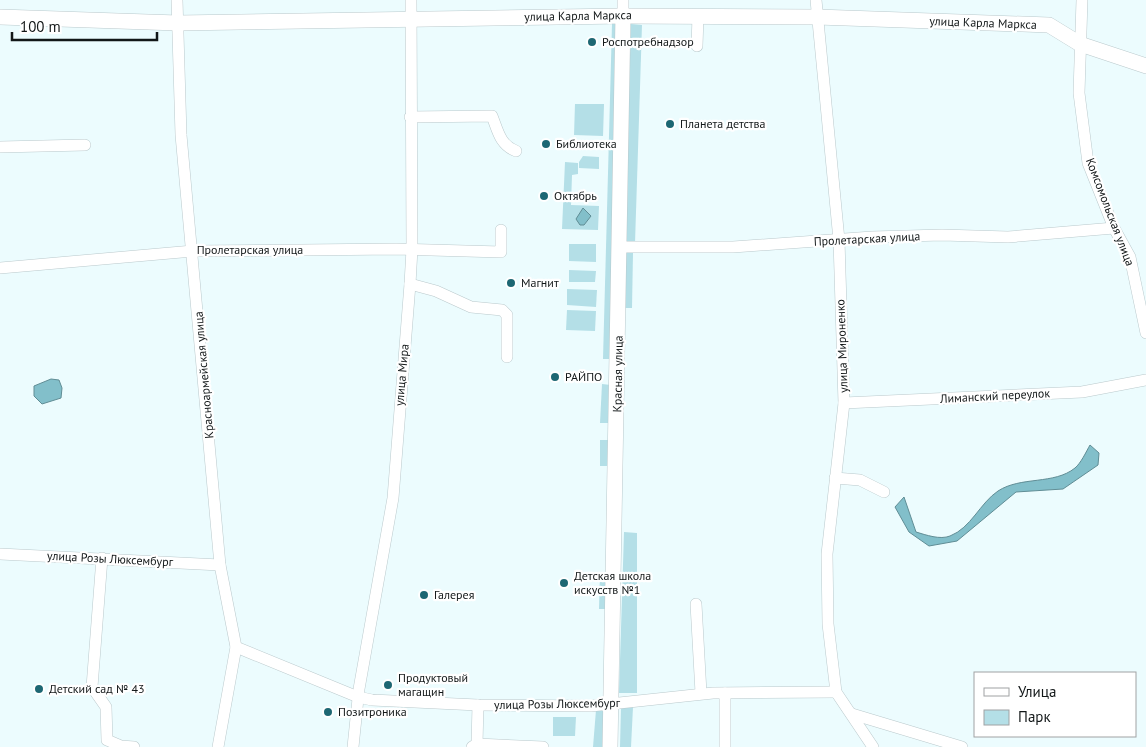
<svg xmlns="http://www.w3.org/2000/svg" width="1146" height="747" viewBox="0 0 1146 747" font-family="'PT Sans',sans-serif">
<style>
.green{fill:#b4dfe7}
.water{fill:#82bfca;stroke:#608d95}
.lines{fill:none;stroke-linecap:round;stroke-linejoin:round}
.minor-casing{stroke:#bac9cc;stroke-width:12}
.major-casing{stroke:#bac9cc;stroke-width:16}
.minor{stroke:#fff;stroke-width:11}
.major{stroke:#fff;stroke-width:15}
.poi-dot{fill:#1d6773;stroke:#fff;stroke-width:2}
.labels{text-anchor:middle;stroke-width:4.5;stroke-linejoin:round;paint-order:stroke}
.street-label{font-size:12px;fill:#121718;stroke:#fff}
.poi-label{font-size:12px;fill:#121718;stroke:#fff;text-anchor:start}
</style>
<rect width="100%" height="100%" fill="#ecfcfe"/>
<!-- green -->
<g class="green">
<path d="M 612,24 L 619,24 L 612,359 L 603,359 Z"/>
<path d="M 631,24 L 642,25 L 635,243 L 624,243 Z"/>
<path d="M 575,104 L 604,104 L 603,136 L 574,135 Z"/>
<path d="M 583,156 L 599,157 L 599,169 L 579,168 L 579,162 Z"/>
<path d="M 565,162 L 578,163 L 578,174 L 572,175 L 571,205 L 599,206 L 598,230 L 562,229 Z"/>
<path d="M 569,244 L 596,244 L 596,262 L 569,261 Z"/>
<path d="M 626,253 L 633,253 L 632,308 L 624,308 Z"/>
<path d="M 569,270 L 596,271 L 595,282 L 569,282 Z"/>
<path d="M 567,289 L 597,290 L 596,307 L 567,305 Z"/>
<path d="M 567,310 L 596,311 L 595,331 L 566,330 Z"/>
<path d="M 602,384 L 611,385 L 610,423 L 600,423 Z"/>
<rect x="600" y="440" width="10" height="26"/>
<path d="M 624,532 L 637,533 L 637,693 L 619,693 Z"/>
<path d="M 600,572 L 607,572 L 606,609 L 599,609 Z"/>
<path d="M 621,707 L 633,707 L 631,747 L 620,747 Z"/>
<path d="M 596,710 L 605,710 L 604,747 L 593,747 Z"/>
<path d="M 553,717 L 576,717 L 575,736 L 553,736 Z"/>
</g>
<!-- water -->
<g class="water">
<path d="M 583,208 L 591,216 L 584,225 L 580,225 L 576,219 Z"/>
<path d="M 51,379 L 59,380 L 62,388 L 61,398 L 42,404 L 34,396 L 34,386 Z"/>
<path d="M 1090,445 L 1099,453 L 1098,465 L 1063,489 L 1016,492 L 957,541 L 929,546 L 909,532 L 895,507 L 904,497 L 916,532 C 926,535 940,540 950,536 C 971,528 980,503 998,491 C 1021,476 1054,485 1075,468 C 1081,463 1086,452 1090,445 Z"/>
</g>
<g class="lines">
<!-- minor casing -->
<g class="minor-casing">
<g id="minor">
<path d="M 177,0 L 181,135 L 220,565 L 236,647 L 218,747"/>
<path d="M 816,0 L 839,240 L 844,403 L 827,554 L 828,624 L 836,692 L 873,747"/>
<path d="M 1082,0 L 1079,93 L 1088,163 L 1114,228 L 1130,257 L 1146,333"/>
<path d="M 623,16 L 623,0"/>
<path d="M 697,46 L 698,16"/>
<path d="M 410,117 L 492,116 C 498,131 500,145 516,151"/>
<path d="M 0,147 L 85,145"/>
<path d="M 620,247 L 733,247 L 872,237 L 942,235 L 1008,237 L 1114,228"/>
<path d="M 0,268 L 193,251 L 396,249 L 501,252 L 501,230"/>
<path d="M 410,284 L 436,291 L 471,307 L 502,310 L 507,315 L 507,357"/>
<path d="M 844,403 L 1082,392 L 1146,380"/>
<path d="M 835,478 L 860,480 L 884,492"/>
<path d="M 0,554 L 220,565"/>
<path d="M 102,558 L 92,687 L 106,707 L 107,740 L 121,746 L 134,747"/>
<path d="M 696,604 L 701,693"/>
<path d="M 236,647 L 358,697 L 372,700 L 478,705 L 591,706 L 713,693 L 836,692"/>
<path d="M 852,714 L 962,747"/>
<path d="M 477,744 L 543,747"/>
<path d="M 353,747 L 359,689 L 393,498 L 410,284 L 412,249 L 411,0"/>
<path d="M 472,747 L 477,744 L 478,705"/>
<path d="M 725,747 L 725,693"/>
</g>
</g>
<!-- major casing -->
<g class="major-casing">
<g id="major">
<path d="M 0,17 L 178,23 L 623,16 L 817,17 L 1049,25 L 1080,44 L 1146,66"/>
<path d="M 610,747 L 623,16"/>
</g>
</g>
<!-- minor -->
<use href="#minor" class="minor"/>
<!-- major -->
<use href="#major" class="major"/>
</g>
<!-- markers -->
<g class="poi-dot">
<circle cx="592" cy="42" r="5"/>
<circle cx="670" cy="124" r="5"/>
<circle cx="546" cy="144" r="5"/>
<circle cx="544" cy="196" r="5"/>
<circle cx="511" cy="283" r="5"/>
<circle cx="555" cy="377" r="5"/>
<circle cx="564" cy="583" r="5"/>
<circle cx="424" cy="595" r="5"/>
<circle cx="388" cy="685" r="5"/>
<circle cx="39" cy="689" r="5"/>
<circle cx="328" cy="712" r="5"/>
</g>
<g class="labels">
<!-- street labels -->
<g class="street-label">
<text transform="translate(578 16) rotate(-1)" y="4">улица Карла Маркса</text>
<text transform="translate(983 23) rotate(2)" y="4">улица Карла Маркса</text>
<text transform="translate(1110 212) rotate(69)" y="4">Комсомольская улица</text>
<text transform="translate(867 239) rotate(-3)" y="4">Пролетарская улица</text>
<text x="250" y="254">Пролетарская улица</text>
<text transform="translate(842 346) rotate(-92)" y="4">улица Мироненко</text>
<text transform="translate(618 374) rotate(-89)" y="4">Красная улица</text>
<text transform="translate(204 375) rotate(-95)" y="4">Красноармейская улица</text>
<text transform="translate(402 375) rotate(-85)" y="4">улица Мира</text>
<text transform="translate(995 396) rotate(-3)" y="4">Лиманский переулок</text>
<text transform="translate(110 559) rotate(3)" y="4">улица Розы Люксембург</text>
<text transform="translate(557 704) rotate(-1)" y="4">улица Розы Люксембург</text>
</g>
<!-- poi labels -->
<g class="poi-label">
<text x="602" y="46">Роспотребнадзор</text>
<text x="680" y="128">Планета детства</text>
<text x="556" y="148">Библиотека</text>
<text x="554" y="200">Октябрь</text>
<text x="521" y="287">Магнит</text>
<text x="565" y="381">РАЙПО</text>
<text x="574" y="580">Детская школа<tspan x="574" dy="14">искусств №1</tspan></text>
<text x="434" y="599">Галерея</text>
<text x="398" y="682">Продуктовый<tspan x="398" dy="14">магащин</tspan></text>
<text x="49" y="693">Детский сад № 43</text>
<text x="338" y="716">Позитроника</text>
</g>
</g>
<!-- legend -->
<rect x="974" y="672" width="162" height="65" fill="#ffffff" stroke="#a0a2a3"/>
<rect x="984" y="688" width="25" height="8" fill="#ffffff" stroke="#a0a2a3"/>
<text x="1018" y="697" font-size="15" fill="#121718">Улица</text>
<rect x="984" y="710" width="25" height="15" fill="#b4dfe7" stroke="#a0a2a3"/>
<text x="1018" y="722" font-size="15" fill="#121718">Парк</text>
<!-- scale -->
<path d="M12 32v8h145v-8" fill="none" stroke="#121718" stroke-width="2.5"/>
<text x="20" y="32" font-size="15" fill="#121718" stroke="#ffffff" stroke-width="4" paint-order="stroke">100 m</text>
</svg>
